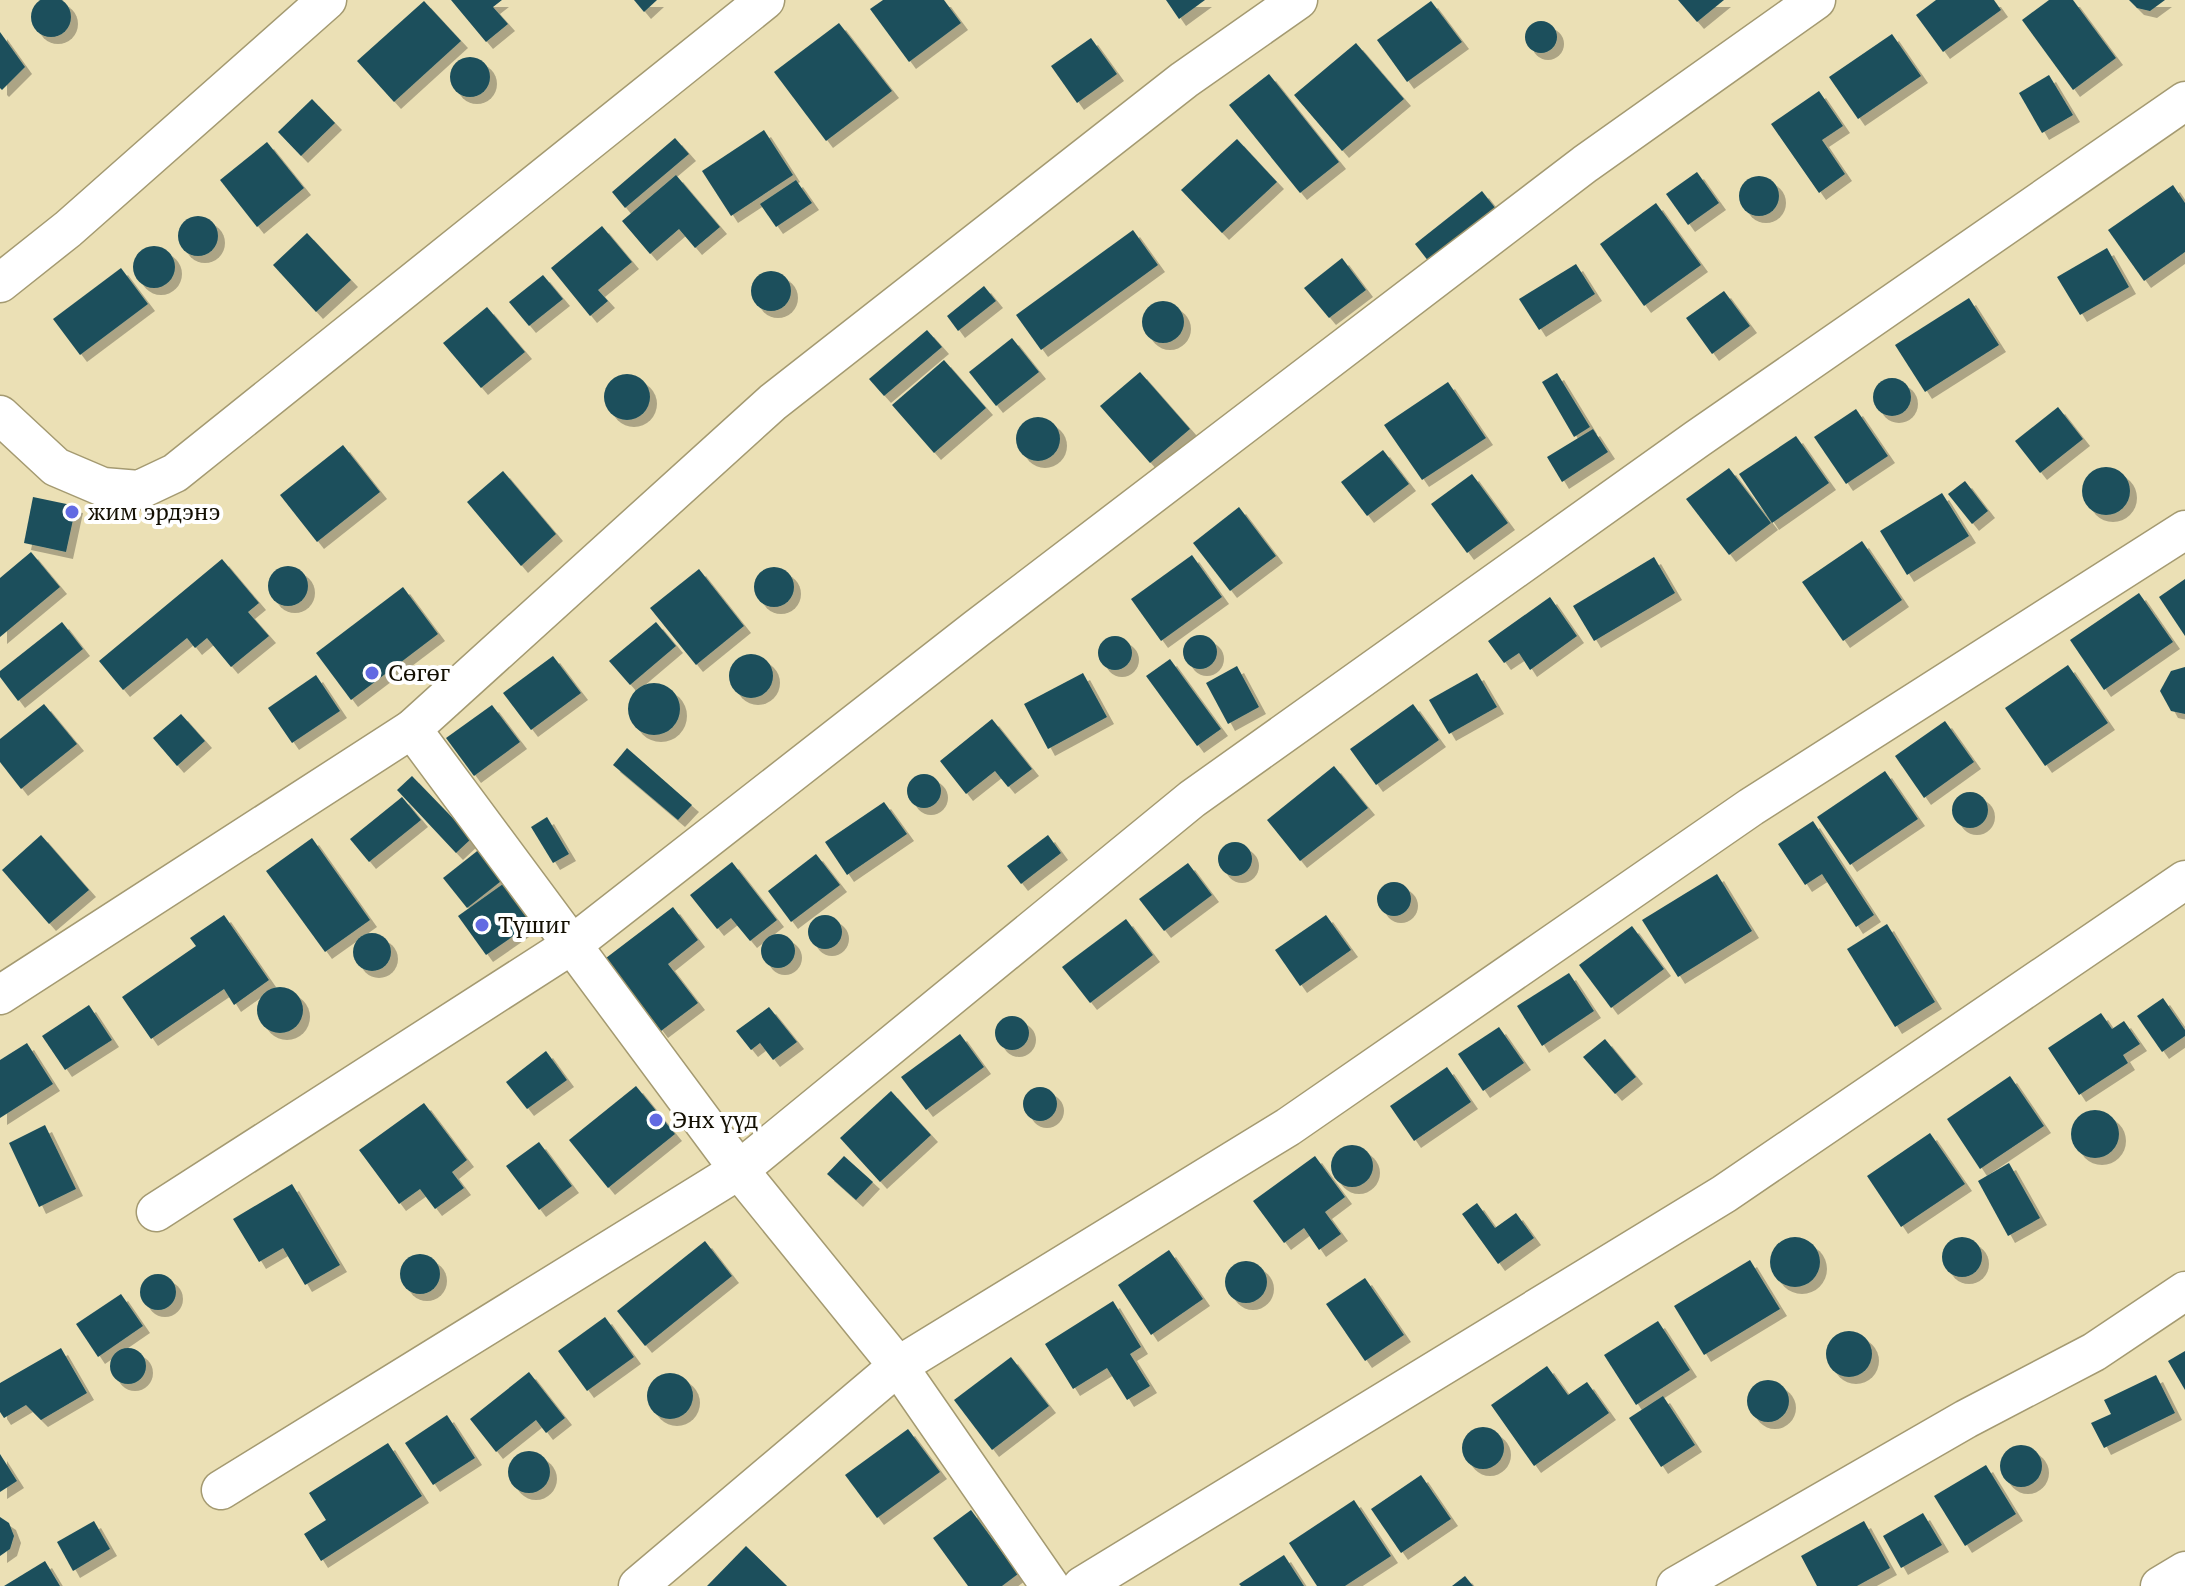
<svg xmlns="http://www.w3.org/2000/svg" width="2185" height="1586" viewBox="0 0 2185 1586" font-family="'PT Serif',serif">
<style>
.building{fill:#1c505c;filter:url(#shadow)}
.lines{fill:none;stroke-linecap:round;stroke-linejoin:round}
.street-casing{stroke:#a49a71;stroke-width:41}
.street{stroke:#fff;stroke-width:38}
.poi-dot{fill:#626ae2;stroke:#fff;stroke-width:3}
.labels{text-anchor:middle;stroke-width:8;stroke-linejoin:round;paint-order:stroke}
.poi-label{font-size:24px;fill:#130f02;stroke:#fff;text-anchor:start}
</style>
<defs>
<filter id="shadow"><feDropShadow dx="7" dy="7" stdDeviation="0" flood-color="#0004"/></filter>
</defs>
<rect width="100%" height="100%" fill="#ebe0b5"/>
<!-- building -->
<g class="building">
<circle cx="51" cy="17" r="20"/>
<path d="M 451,0 L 502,0 L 493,7 L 508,24 L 486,42 Z"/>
<path d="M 634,0 L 657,0 L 644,12 Z"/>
<path d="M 883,0 L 944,0 L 961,23 L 909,62 L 870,9 Z"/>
<path d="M 1166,0 L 1205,0 L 1179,19 Z"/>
<path d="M 1678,0 L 1724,0 L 1697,22 Z"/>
<path d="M 1936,0 L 1994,0 L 2001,10 L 1943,52 L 1916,15 Z"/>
<path d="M 2049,0 L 2073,0 L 2116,58 L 2073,90 L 2022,20 Z"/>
<path d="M 2129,0 L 2165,0 L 2150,11 L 2137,8 Z"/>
<path d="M 424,1 L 461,41 L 394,102 L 357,61 Z"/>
<path d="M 1431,1 L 1462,42 L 1407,82 L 1377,40 Z"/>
<circle cx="1541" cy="37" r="16"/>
<path d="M 839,23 L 892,91 L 826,141 L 774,72 Z"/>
<path d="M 0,32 L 25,67 L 2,90 L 0,88 Z"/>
<path d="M 1892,34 L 1921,76 L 1858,119 L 1829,77 Z"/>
<path d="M 1091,38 L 1117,74 L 1077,103 L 1051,66 Z"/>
<path d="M 1356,43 L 1404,99 L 1342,151 L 1294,95 Z"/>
<circle cx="470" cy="77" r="20"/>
<path d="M 1269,74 L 1339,162 L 1300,193 L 1229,105 Z"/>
<path d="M 2049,75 L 2073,115 L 2042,133 L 2019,93 Z"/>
<path d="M 1819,91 L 1843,126 L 1822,140 L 1845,174 L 1819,193 L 1771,124 Z"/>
<path d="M 312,99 L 335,123 L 301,156 L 278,132 Z"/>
<path d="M 764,130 L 793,175 L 731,216 L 702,171 Z"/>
<path d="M 675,138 L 689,154 L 625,208 L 612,192 Z"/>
<path d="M 1237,139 L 1277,182 L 1222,233 L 1181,190 Z"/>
<path d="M 267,142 L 304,188 L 257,227 L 220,180 Z"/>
<path d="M 1697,172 L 1719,203 L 1688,225 L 1666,194 Z"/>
<path d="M 676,175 L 720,227 L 695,248 L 679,229 L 650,254 L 622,221 Z"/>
<circle cx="1759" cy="196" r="20"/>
<path d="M 796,180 L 812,203 L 776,227 L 760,204 Z"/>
<path d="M 2173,185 L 2185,203 L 2185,252 L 2144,281 L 2108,230 Z"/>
<path d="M 1482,191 L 1496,209 L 1429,262 L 1415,244 Z"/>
<path d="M 1656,203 L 1701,265 L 1644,306 L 1600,244 Z"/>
<circle cx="198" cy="236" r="20"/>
<path d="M 602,226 L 632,262 L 598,290 L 608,301 L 590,316 L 551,268 Z"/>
<path d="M 1133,230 L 1158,265 L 1041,350 L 1016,315 Z"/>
<path d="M 307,233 L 351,280 L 316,312 L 273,265 Z"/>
<circle cx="154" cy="267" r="21"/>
<path d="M 2107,248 L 2129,287 L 2080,315 L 2057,277 Z"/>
<path d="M 1342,258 L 1366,290 L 1329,318 L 1304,288 Z"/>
<path d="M 1576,264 L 1595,294 L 1539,330 L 1519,299 Z"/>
<path d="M 121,268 L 148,304 L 80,355 L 53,319 Z"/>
<circle cx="771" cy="291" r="20"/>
<path d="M 543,275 L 563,299 L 529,326 L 509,302 Z"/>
<path d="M 984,286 L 996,301 L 958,331 L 947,316 Z"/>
<path d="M 1724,291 L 1750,326 L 1712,354 L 1686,318 Z"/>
<path d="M 1969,298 L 1999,345 L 1925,392 L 1895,345 Z"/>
<circle cx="1163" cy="322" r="21"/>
<path d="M 487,307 L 525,352 L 481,388 L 443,343 Z"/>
<path d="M 927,330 L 942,347 L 884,396 L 869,379 Z"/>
<path d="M 1012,338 L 1039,372 L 996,406 L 969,372 Z"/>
<path d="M 944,360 L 986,408 L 934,453 L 892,405 Z"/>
<path d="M 1140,372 L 1190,429 L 1150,463 L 1100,406 Z"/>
<path d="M 1557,373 L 1590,427 L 1574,437 L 1542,382 Z"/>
<circle cx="627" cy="397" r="23"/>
<circle cx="1892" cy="397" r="19"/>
<path d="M 1448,382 L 1486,438 L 1422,480 L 1384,425 Z"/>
<path d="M 2058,407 L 2083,439 L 2040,473 L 2015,441 Z"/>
<path d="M 1856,409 L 1888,456 L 1846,484 L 1814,437 Z"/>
<circle cx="1038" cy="439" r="22"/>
<path d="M 1593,429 L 1608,452 L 1562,482 L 1547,457 Z"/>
<path d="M 1796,436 L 1829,483 L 1772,523 L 1739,474 Z"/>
<path d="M 343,445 L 380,492 L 317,542 L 280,495 Z"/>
<path d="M 1383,450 L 1409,484 L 1367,516 L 1341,482 Z"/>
<circle cx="2106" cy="491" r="24"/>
<path d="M 1729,468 L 1771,523 L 1729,555 L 1686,499 Z"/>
<path d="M 503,471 L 556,534 L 521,566 L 467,502 Z"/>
<path d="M 1472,474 L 1508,523 L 1467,553 L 1431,504 Z"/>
<path d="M 1965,481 L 1988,511 L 1972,524 L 1948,494 Z"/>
<path d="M 1942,493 L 1969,536 L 1907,575 L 1880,531 Z"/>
<path d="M 33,497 L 76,506 L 66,552 L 24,543 Z"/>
<path d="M 1239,507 L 1276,556 L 1230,591 L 1193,543 Z"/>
<path d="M 1862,541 L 1902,600 L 1843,641 L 1802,582 Z"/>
<path d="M 31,552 L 60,587 L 0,637 L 0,578 Z"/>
<path d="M 1192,555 L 1222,597 L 1161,641 L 1131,599 Z"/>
<path d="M 1654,557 L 1675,593 L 1594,641 L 1573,606 Z"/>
<path d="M 222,559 L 259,603 L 248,612 L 269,636 L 231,667 L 207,638 L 195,648 L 187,638 L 123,690 L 99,661 Z"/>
<circle cx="288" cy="586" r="20"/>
<circle cx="774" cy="587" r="20"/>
<path d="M 699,569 L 744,626 L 696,665 L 650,608 Z"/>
<path d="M 2185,579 L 2185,636 L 2159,597 Z"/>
<path d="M 403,587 L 438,634 L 351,700 L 316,653 Z"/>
<path d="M 2139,593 L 2173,642 L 2104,690 L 2070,640 Z"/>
<path d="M 1550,597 L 1577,636 L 1530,670 L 1519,653 L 1504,663 L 1488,641 Z"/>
<path d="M 62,622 L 83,649 L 18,701 L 0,677 L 0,671 Z"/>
<path d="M 656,622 L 676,646 L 630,685 L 609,661 Z"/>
<circle cx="1200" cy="652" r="17"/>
<circle cx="1115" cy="653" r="17"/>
<circle cx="751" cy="676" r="22"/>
<path d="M 553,656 L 581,693 L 531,730 L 503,693 Z"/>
<path d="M 1170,659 L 1221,729 L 1197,746 L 1146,676 Z"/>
<path d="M 2068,665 L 2108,723 L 2045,766 L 2005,708 Z"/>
<path d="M 1237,666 L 1259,707 L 1228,724 L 1206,683 Z"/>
<path d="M 2185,667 L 2185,714 L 2171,711 L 2160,691 L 2171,671 Z"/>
<path d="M 1083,673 L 1107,717 L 1048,749 L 1024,704 Z"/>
<path d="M 1477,673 L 1497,707 L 1449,734 L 1429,700 Z"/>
<path d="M 316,675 L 340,711 L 292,743 L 268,708 Z"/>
<circle cx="654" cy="709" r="26"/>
<path d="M 44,704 L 77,744 L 21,789 L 0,762 L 0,739 Z"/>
<path d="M 1413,704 L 1439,740 L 1376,785 L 1350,749 Z"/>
<path d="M 492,705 L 520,742 L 474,776 L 446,738 Z"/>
<path d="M 181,714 L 205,741 L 177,766 L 153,738 Z"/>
<path d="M 992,719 L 1032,769 L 1008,787 L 995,771 L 966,794 L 940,761 Z"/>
<path d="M 1945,721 L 1974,762 L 1924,798 L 1895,756 Z"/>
<path d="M 627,748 L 692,805 L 678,820 L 613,765 Z"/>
<path d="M 1334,766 L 1368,808 L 1300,861 L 1267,820 Z"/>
<path d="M 1885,771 L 1918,819 L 1850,865 L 1817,817 Z"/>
<circle cx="924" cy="791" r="17"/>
<path d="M 412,776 L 472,838 L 456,853 L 397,790 Z"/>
<circle cx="1970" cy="810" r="18"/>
<path d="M 402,797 L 421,820 L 369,862 L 350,839 Z"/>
<path d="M 884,802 L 907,834 L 847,875 L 825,842 Z"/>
<path d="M 547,817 L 569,854 L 553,863 L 531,827 Z"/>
<path d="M 1813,821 L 1874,915 L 1856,927 L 1822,874 L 1805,885 L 1778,844 Z"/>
<path d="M 41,835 L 89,890 L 49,924 L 2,870 Z"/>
<path d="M 1048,835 L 1061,853 L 1021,884 L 1007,866 Z"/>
<path d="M 312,838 L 370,920 L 325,952 L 266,871 Z"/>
<circle cx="1235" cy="859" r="17"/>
<path d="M 481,848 L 505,878 L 467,908 L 443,878 Z"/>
<path d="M 816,854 L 840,885 L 791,922 L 768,891 Z"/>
<path d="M 732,862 L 777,920 L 750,941 L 731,918 L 717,929 L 690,895 Z"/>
<path d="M 1188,863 L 1212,895 L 1164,931 L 1139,899 Z"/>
<path d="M 1717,874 L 1752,931 L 1678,977 L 1642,920 Z"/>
<path d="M 510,879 L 538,919 L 486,955 L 458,916 Z"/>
<circle cx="1394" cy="899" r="17"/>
<path d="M 673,907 L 698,940 L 668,964 L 698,1003 L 661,1031 L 606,958 Z"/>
<circle cx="825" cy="932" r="17"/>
<path d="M 224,915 L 269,980 L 234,1005 L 224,989 L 151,1039 L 122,997 L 196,946 L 190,938 Z"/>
<path d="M 1326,915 L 1351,950 L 1300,986 L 1275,950 Z"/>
<path d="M 1126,919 L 1153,955 L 1090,1003 L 1062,967 Z"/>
<path d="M 1887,924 L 1935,1002 L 1895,1027 L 1847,949 Z"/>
<path d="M 1632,926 L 1664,969 L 1611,1008 L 1579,965 Z"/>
<circle cx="372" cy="952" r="19"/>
<circle cx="778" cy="951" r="17"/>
<path d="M 1569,973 L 1594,1011 L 1542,1046 L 1517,1006 Z"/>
<circle cx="280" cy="1010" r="23"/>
<path d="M 2163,998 L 2185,1030 L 2185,1036 L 2162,1052 L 2137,1016 Z"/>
<path d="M 89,1005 L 112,1040 L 65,1070 L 42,1036 Z"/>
<path d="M 769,1007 L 797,1042 L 773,1060 L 760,1043 L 751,1050 L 736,1031 Z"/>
<path d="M 2101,1013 L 2112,1029 L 2124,1021 L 2140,1044 L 2123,1055 L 2128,1063 L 2079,1095 L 2048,1048 Z"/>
<circle cx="1012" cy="1033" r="17"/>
<path d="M 1499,1027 L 1524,1063 L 1483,1091 L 1458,1054 Z"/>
<path d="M 960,1034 L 984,1067 L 926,1110 L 901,1077 Z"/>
<path d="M 1605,1039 L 1636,1077 L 1615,1094 L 1583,1057 Z"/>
<path d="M 27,1043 L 53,1084 L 0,1118 L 0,1060 Z"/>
<path d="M 546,1051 L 567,1080 L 527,1109 L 506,1082 Z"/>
<path d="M 1447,1067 L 1471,1102 L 1414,1141 L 1390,1106 Z"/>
<path d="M 2010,1076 L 2044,1126 L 1980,1169 L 1947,1119 Z"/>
<path d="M 636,1086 L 675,1134 L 608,1188 L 569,1140 Z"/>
<circle cx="1040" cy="1104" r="17"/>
<path d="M 891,1091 L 931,1135 L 880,1182 L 840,1138 Z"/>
<path d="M 424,1103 L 467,1160 L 452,1172 L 464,1188 L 435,1209 L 420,1189 L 399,1204 L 359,1150 Z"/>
<circle cx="2095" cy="1134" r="24"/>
<path d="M 45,1125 L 76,1189 L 39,1207 L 9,1143 Z"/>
<path d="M 1930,1133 L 1965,1184 L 1901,1227 L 1867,1176 Z"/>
<path d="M 539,1142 L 572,1186 L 539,1210 L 506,1166 Z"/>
<circle cx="1352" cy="1166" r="21"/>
<path d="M 844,1156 L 873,1182 L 856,1200 L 827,1174 Z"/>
<path d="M 1315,1156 L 1345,1197 L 1325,1212 L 1341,1234 L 1319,1250 L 1304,1228 L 1284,1243 L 1253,1201 Z"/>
<path d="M 2009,1163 L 2040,1218 L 2008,1236 L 1978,1181 Z"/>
<path d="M 292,1184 L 340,1265 L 305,1285 L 283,1248 L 259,1262 L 233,1219 Z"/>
<path d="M 1477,1203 L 1495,1228 L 1516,1213 L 1534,1238 L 1498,1264 L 1462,1214 Z"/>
<circle cx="1795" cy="1262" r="25"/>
<circle cx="1962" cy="1257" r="20"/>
<path d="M 705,1241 L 732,1276 L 645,1346 L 617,1311 Z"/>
<path d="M 1169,1250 L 1203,1299 L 1151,1335 L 1118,1285 Z"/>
<circle cx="420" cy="1274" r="20"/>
<path d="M 1750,1260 L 1780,1309 L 1704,1355 L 1674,1306 Z"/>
<circle cx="1246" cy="1282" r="21"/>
<circle cx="158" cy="1292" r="18"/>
<path d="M 1365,1278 L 1404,1335 L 1365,1361 L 1326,1304 Z"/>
<path d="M 121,1294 L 143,1326 L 98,1357 L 76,1324 Z"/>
<path d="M 1113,1301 L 1141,1347 L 1130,1354 L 1150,1386 L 1127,1400 L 1107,1368 L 1073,1389 L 1045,1344 Z"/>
<path d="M 605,1317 L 634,1357 L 587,1391 L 558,1351 Z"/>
<path d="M 1658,1321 L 1690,1370 L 1636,1405 L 1604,1355 Z"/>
<circle cx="1849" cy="1354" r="23"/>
<circle cx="128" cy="1366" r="18"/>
<path d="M 61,1348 L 87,1393 L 41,1420 L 26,1405 L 4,1418 L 0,1412 L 0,1383 Z"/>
<path d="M 2185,1351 L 2185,1390 L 2168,1361 Z"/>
<path d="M 1011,1357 L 1049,1406 L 992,1450 L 954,1400 Z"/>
<path d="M 1547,1366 L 1568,1395 L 1587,1382 L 1609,1413 L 1534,1466 L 1491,1405 Z"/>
<path d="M 529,1372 L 565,1418 L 546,1433 L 536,1420 L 496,1452 L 470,1419 Z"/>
<circle cx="670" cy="1396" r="23"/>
<path d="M 2156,1375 L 2175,1413 L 2104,1448 L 2091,1423 L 2111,1414 L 2104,1400 Z"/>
<circle cx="1768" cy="1401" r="21"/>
<path d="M 1663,1396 L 1695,1445 L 1661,1467 L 1629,1418 Z"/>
<path d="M 447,1415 L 475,1458 L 433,1485 L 405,1443 Z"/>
<circle cx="1483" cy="1448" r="21"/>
<path d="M 908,1429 L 940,1472 L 877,1518 L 845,1475 Z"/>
<path d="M 388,1443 L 422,1496 L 321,1561 L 304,1534 L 326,1520 L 309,1493 Z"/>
<circle cx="2021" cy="1466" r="21"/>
<circle cx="529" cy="1472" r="21"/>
<path d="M 0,1454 L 17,1481 L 0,1492 Z"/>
<path d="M 1986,1465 L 2016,1514 L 1965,1546 L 1934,1496 Z"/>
<path d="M 1421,1475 L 1451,1519 L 1401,1553 L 1371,1509 Z"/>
<path d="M 1354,1500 L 1391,1556 L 1345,1586 L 1317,1586 L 1289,1543 Z"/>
<path d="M 971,1510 L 1018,1574 L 1002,1586 L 968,1586 L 933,1538 Z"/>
<path d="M 1923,1513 L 1942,1545 L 1901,1568 L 1883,1536 Z"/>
<path d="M 0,1517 L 9,1523 L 14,1536 L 10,1549 L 0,1556 Z"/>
<path d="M 94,1521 L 110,1549 L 73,1571 L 57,1542 Z"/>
<path d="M 1864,1521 L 1890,1568 L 1857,1586 L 1817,1586 L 1801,1556 Z"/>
<path d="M 746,1546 L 787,1586 L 707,1586 Z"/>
<path d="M 1284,1555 L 1304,1586 L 1241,1586 L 1239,1584 Z"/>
<path d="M 45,1561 L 60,1586 L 4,1586 Z"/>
<path d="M 1465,1576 L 1473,1586 L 1452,1586 Z"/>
</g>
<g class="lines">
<!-- street casing -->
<g class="street-casing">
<g id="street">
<path d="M 0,283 L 68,229 L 327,0"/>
<path d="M 0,415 L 56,467 L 103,487 L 139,490 L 175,473 L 765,0"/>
<path d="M 412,729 L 739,1170 L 898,1366 L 1050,1586"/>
<path d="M 0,995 L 412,729 L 773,402 L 1184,80 L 1298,0"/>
<path d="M 156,1212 L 573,944 L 976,629 L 1585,164 L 1816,0"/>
<path d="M 221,1490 L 739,1170 L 1192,799 L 1697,439 L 2185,101"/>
<path d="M 638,1586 L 898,1366 L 1288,1127 L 1751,807 L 2185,530"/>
<path d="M 1082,1586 L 1724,1194 L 2185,880"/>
<path d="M 1676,1586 L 1966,1419 L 2094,1352 L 2185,1291"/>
<path d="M 2160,1586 L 2185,1571"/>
</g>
</g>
<!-- street -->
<use href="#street" class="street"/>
</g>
<!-- markers -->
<g class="poi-dot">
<circle cx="72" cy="512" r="8"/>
<circle cx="372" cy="673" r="8"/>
<circle cx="482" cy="925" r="8"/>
<circle cx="656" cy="1120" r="8"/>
</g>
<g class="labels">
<!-- poi labels -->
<g class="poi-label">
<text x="88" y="520">жим эрдэнэ</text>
<text x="388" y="681">Сөгөг</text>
<text x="498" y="933">Түшиг</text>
<text x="672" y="1128">Энх үүд</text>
</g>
</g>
</svg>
